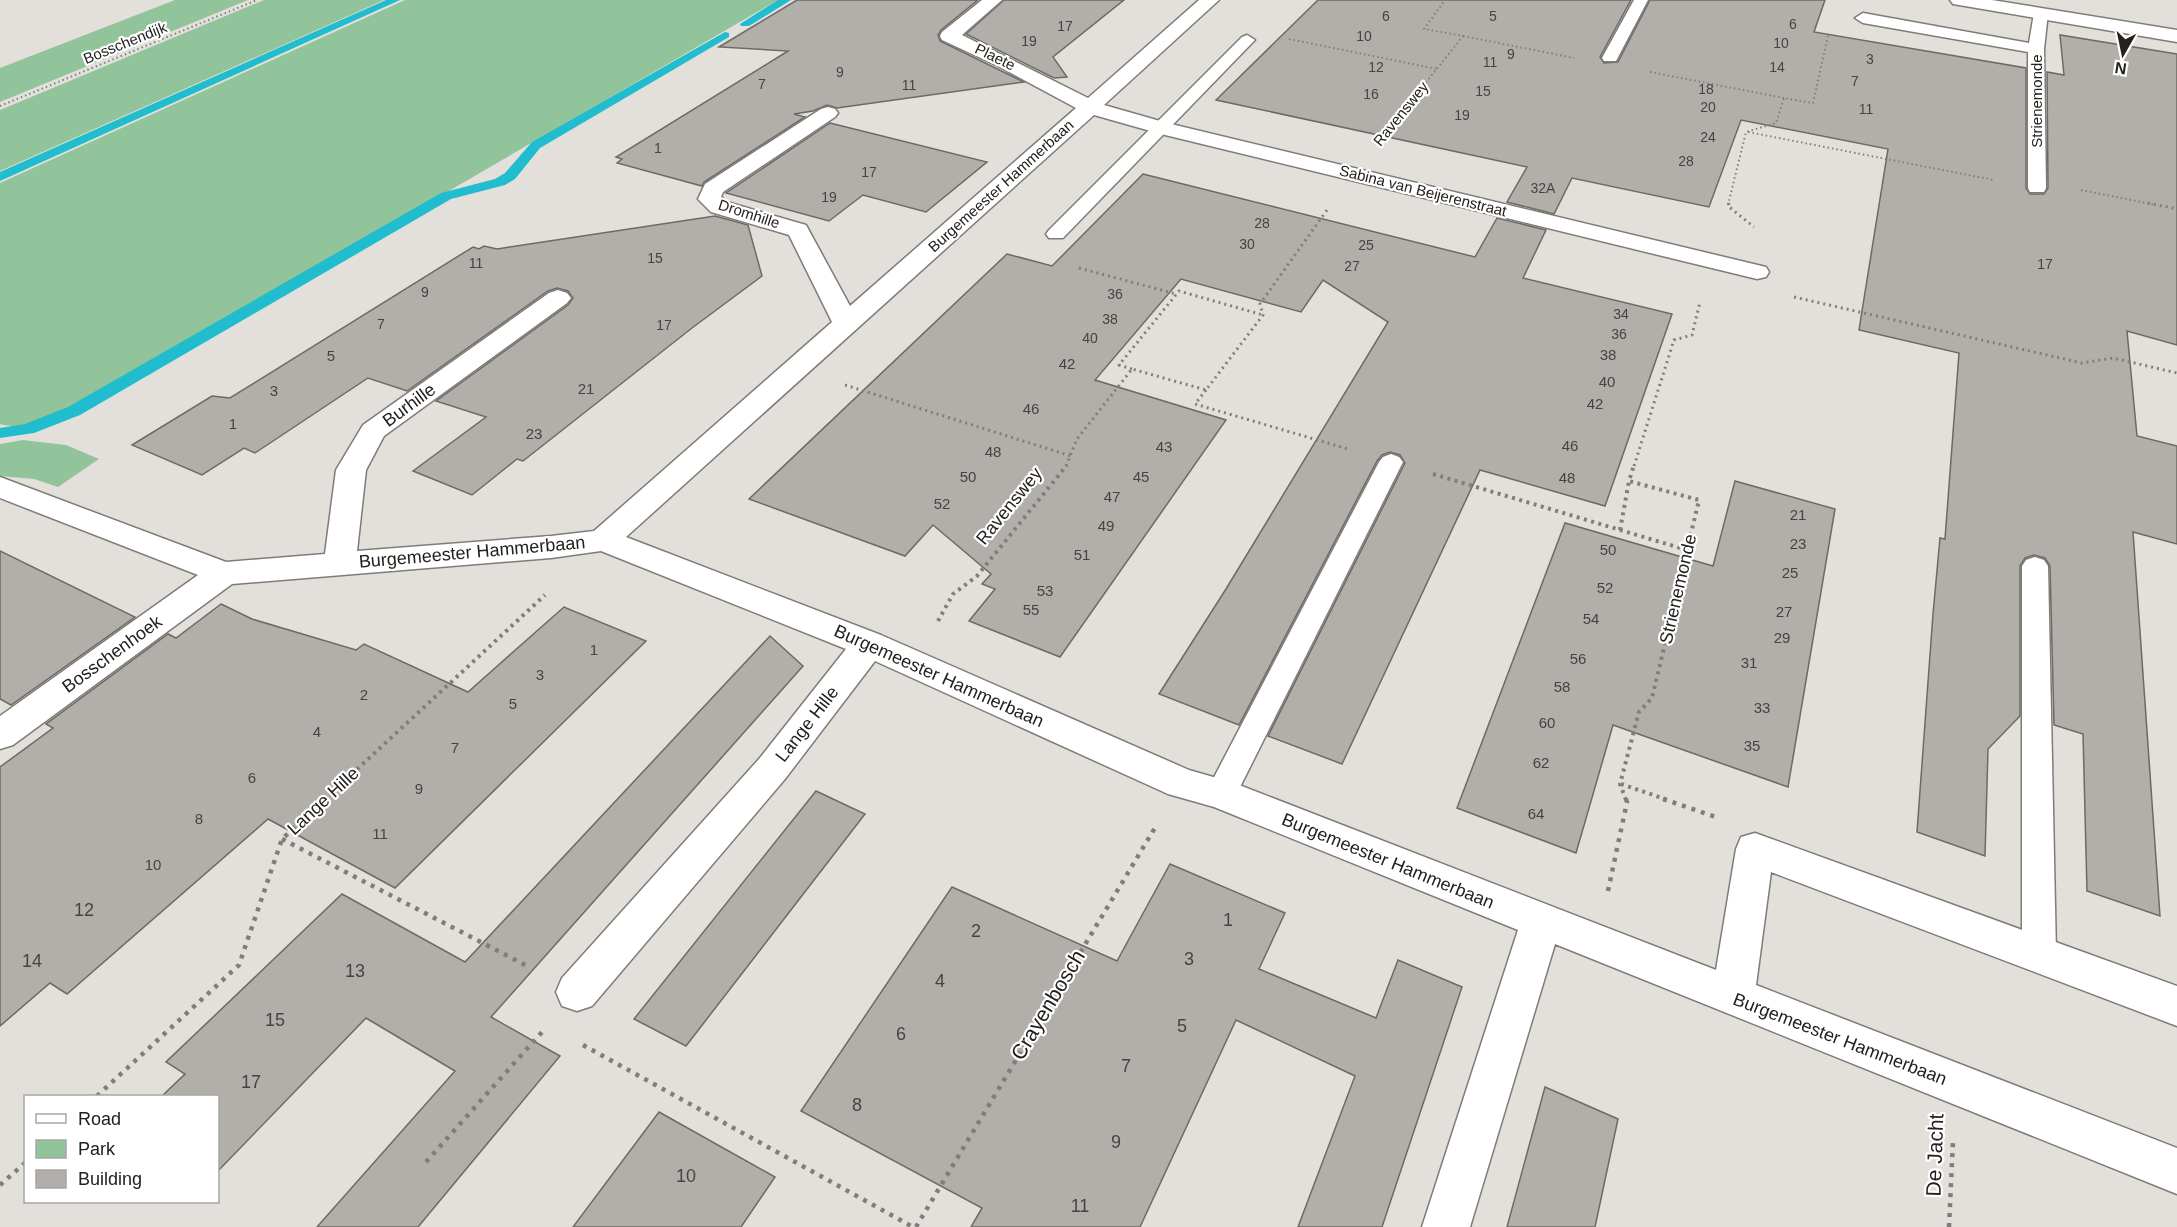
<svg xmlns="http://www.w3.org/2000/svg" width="2177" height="1227" viewBox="0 0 2177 1227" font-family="Helvetica,sans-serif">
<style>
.green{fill:#91c49a}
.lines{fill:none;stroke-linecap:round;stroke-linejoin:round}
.stream{fill:#21bcce;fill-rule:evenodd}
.building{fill:#b2aeaa;stroke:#6d6a66;stroke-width:1.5}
.service-casing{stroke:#7f7c78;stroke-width:3}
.minor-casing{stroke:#7f7c78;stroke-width:3}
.tertiary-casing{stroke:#7f7c78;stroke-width:3}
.path-far3{stroke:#807e7b;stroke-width:2;stroke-dasharray:1.5 3;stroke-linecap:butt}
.path-far2{stroke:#807e7b;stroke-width:3;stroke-dasharray:2 4;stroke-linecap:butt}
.path-far1{stroke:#807e7b;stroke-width:4;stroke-dasharray:3 4.5;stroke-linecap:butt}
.path{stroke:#807e7b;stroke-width:4.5;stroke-dasharray:4 6;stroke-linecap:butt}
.service{fill:#fff;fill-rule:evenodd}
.minor{fill:#fff;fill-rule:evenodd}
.tertiary{fill:#fff;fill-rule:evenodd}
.labels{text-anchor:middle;stroke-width:4.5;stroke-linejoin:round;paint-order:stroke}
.far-number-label{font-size:14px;fill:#464442}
.far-street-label{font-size:15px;fill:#22211f;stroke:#fff}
.number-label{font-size:15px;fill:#464442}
.street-label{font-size:18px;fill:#22211f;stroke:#fff}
.near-number-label{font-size:18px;fill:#464442}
.near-street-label{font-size:21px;fill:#22211f;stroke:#fff}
</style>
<rect width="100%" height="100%" fill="#e3e0db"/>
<!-- green -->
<g class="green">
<path d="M 175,0 L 248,0 L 0,102 L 0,68 Z"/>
<path d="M 264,0 L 384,0 L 0,171 L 0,110 Z"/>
<path d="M 405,0 L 778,0 L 71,410 C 50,419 23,431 0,424 L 0,183 Z"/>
<path d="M 23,440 L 66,445 L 99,459 L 58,487 L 34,479 L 0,476 L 0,444 Z"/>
</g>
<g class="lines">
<!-- stream -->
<g class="stream">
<path d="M 386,0 L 400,0 L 0,181 L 0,172 Z"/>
<path d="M 778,0 L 791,0 L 749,26 L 741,26 L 740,24 Z"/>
<path d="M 725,32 L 729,33 L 729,37 L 540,148 L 515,179 L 505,185 L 451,199 L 80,415 L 34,433 L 0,438 L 0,428 L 25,424 L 68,407 L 441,193 L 495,179 L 505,173 L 532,142 Z"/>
</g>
</g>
<!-- building -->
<g class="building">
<path d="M 797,0 L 978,0 L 941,30 L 938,35 L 940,41 L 1024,82 L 837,108 L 827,105 L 813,111 L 794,114 L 805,117 L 704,182 L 702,186 L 617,163 L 622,159 L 616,157 L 788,51 L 719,47 Z"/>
<path d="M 1004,0 L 1124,0 L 1053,57 L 1067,77 L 1054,78 L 966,34 Z"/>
<path d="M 1318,0 L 1631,0 L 1600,57 L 1604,63 L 1618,62 L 1650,0 L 1825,0 L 1814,32 L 2026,68 L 2026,188 L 2030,194 L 2044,194 L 2048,188 L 2047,72 L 2064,75 L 2060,35 L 2177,54 L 2177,345 L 2127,331 L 2137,436 L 2177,446 L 2177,544 L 2133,532 L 2160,916 L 2087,891 L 2083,734 L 2054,725 L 2050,566 L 2045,558 L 2034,555 L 2025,558 L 2020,566 L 2020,716 L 1988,749 L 1985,856 L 1917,832 L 1933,614 L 1940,538 L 1945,539 L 1959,353 L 1859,330 L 1888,149 L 1741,120 L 1709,207 L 1572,178 L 1554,214 L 1507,202 L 1527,167 L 1216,100 Z"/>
<path d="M 830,123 L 987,162 L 926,212 L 863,195 L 829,221 L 726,193 Z"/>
<path d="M 1143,174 L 1475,257 L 1497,218 L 1546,230 L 1523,278 L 1672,314 L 1605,506 L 1480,470 L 1342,764 L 1268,736 L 1405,463 L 1400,455 L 1390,452 L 1382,455 L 1377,461 L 1239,725 L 1159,694 L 1226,589 L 1388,322 L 1323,280 L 1301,312 L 1181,279 L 1095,380 L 1226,420 L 1060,657 L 969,621 L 995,589 L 982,584 L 991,574 L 933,525 L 905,556 L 749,499 L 1007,254 L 1052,266 Z"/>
<path d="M 715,216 L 748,225 L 762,276 L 692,328 L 523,461 L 517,459 L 472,495 L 413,471 L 486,417 L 436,401 L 568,305 L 573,298 L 568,291 L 557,288 L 548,291 L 407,391 L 368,378 L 255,453 L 244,448 L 202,475 L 132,445 L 212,396 L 230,398 L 473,247 L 479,249 L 484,246 L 497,249 Z"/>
<path d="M 1735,481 L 1835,509 L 1788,787 L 1613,725 L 1576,853 L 1457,808 L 1565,523 L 1713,566 Z"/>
<path d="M 0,551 L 135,617 L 11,705 L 0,699 Z"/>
<path d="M 221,604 L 252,619 L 356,650 L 364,644 L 468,692 L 564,607 L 646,641 L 395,888 L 268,819 L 67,994 L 50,983 L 0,1026 L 0,767 L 53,728 L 46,724 L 168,634 L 176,638 Z"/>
<path d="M 770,636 L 803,666 L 491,1017 L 560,1056 L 418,1227 L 317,1227 L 455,1071 L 366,1018 L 218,1171 L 218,1096 L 162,1096 L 185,1074 L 166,1062 L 342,894 L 465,962 Z"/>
<path d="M 816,791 L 865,814 L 686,1046 L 634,1019 Z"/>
<path d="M 1170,864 L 1285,913 L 1259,969 L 1376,1018 L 1398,960 L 1462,987 L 1382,1227 L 1298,1227 L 1355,1076 L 1236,1020 L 1140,1227 L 971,1227 L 982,1208 L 801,1111 L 952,887 L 1117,961 Z"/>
<path d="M 1545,1087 L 1618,1119 L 1595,1227 L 1507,1227 Z"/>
<path d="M 659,1112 L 775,1177 L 741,1227 L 573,1227 Z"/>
</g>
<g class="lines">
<!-- service casing -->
<g class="service-casing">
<g id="service">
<path d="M 1634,0 L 1648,0 L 1616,61 L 1604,61 L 1602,58 Z"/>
<path d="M 2041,9 L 2048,13 L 2044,49 L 2046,188 L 2044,192 L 2030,192 L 2028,188 L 2028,52 L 1863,23 L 1855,18 L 1863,13 L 2029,43 L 2034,13 Z"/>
<path d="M 1247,35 L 1255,40 L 1252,43 L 1063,238 L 1049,238 L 1046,234 L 1049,230 L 1242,37 Z"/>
<path d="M 1391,454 L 1399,457 L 1403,462 L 1232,803 L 1221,806 L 1210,803 L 1206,794 L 1210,785 L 1379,462 L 1383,457 Z"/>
<path d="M 2035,557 L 2044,560 L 2048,566 L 2056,954 L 2051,965 L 2039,969 L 2027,965 L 2022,954 L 2022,566 L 2026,560 Z"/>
</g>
</g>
<!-- minor casing -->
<g class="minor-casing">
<path id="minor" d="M 982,0 L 1002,0 L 962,35 L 1088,98 L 1199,0 L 1219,0 L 1104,105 L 1167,123 L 1766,267 L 1769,272 L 1766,277 L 1757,279 L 1161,134 L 1094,115 L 626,537 L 881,635 L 1189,770 L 1234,783 L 1716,970 L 1736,849 L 1741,837 L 1755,833 L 2177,986 L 2177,1026 L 1771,872 L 1756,985 L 2177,1148 L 2177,1194 L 1555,944 L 1470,1227 L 1422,1227 L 1518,930 L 1214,807 L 1168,794 L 875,661 L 785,779 L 592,1006 L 577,1011 L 562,1006 L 556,992 L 562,978 L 759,759 L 846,649 L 601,551 L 551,558 L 232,584 L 13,745 L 0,749 L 0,716 L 198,575 L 0,498 L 0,477 L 226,562 L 325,554 L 336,470 L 363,425 L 549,293 L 558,290 L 567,293 L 571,298 L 567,303 L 384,436 L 366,470 L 357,551 L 551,536 L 594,531 L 832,322 L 789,235 L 711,212 L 698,199 L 705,184 L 821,109 L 828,107 L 835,109 L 838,113 L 835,117 L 723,192 L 721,197 L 727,202 L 806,225 L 850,306 L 1076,108 L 998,66 L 942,40 L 940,36 L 942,32 Z"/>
</g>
<!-- tertiary casing -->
<g class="tertiary-casing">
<path id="tertiary" d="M 1950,0 L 1992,0 L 2177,30 L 2177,42 L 1959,5 L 1953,4 Z"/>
</g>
<!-- path-far3 -->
<g class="path-far3">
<path d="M 1463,36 L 1574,58"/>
<path d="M 1289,39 L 1437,69"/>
<path d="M 1650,72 L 1784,98"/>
<path d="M 0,106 L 257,0"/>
<path d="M 1748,132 L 1994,180"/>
<path d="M 1381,139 L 1463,36 L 1424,29 L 1445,0"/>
<path d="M 2081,190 L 2156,205"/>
<path d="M 1728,205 L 1746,132 L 1776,123 L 1784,98 L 1813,103 L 1828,36"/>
</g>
<!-- path-far2 -->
<g class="path-far2">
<path d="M 1729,203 L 1728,206 L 1754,227"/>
<path d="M 2148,203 L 2177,209"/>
<path d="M 1079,268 L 1176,294"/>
<path d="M 1794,297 L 2082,363 L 2113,358 L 2177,373"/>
<path d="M 1132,369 L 1119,365 L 1179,291 L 1263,315"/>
<path d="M 845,385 L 1071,456"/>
<path d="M 1206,390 L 1195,404 L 1348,449"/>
<path d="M 1066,466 L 1077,439 L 1132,369 L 1206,390 L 1263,315 L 1260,304 L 1327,210"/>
<path d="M 1634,466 L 1674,340 L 1692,335 L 1700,302"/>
</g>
<!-- path-far1 -->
<g class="path-far1">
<path d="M 1433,474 L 1687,550"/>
<path d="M 1620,530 L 1629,481"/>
<path d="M 938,621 L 953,594 L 977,576 L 1067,465"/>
<path d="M 1621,784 L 1668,800"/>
<path d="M 324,800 L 545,595"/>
<path d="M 1626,800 L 1620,784 L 1639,712 L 1652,698 L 1699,500 L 1629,481 L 1634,465"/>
</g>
<!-- path -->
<g class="path">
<path d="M 1663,799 L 1716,817"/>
<path d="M 282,839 L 529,967"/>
<path d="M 1608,891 L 1627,802 L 1626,799"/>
<path d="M 583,1045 L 913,1227"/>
<path d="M 97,1096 L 239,965 L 282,839 L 325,799"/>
<path d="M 426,1162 L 542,1032"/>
<path d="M 0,1185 L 26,1162"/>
<path d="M 916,1227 L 1156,826"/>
<path d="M 1949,1227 L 1953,1141"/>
</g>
<!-- service -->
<use href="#service" class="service"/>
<!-- minor -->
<use href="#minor" class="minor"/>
<!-- tertiary -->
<use href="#tertiary" class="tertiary"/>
</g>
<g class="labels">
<!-- far-number labels -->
<g class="far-number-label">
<text x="1386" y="21">6</text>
<text x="1493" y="21">5</text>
<text x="1793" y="29">6</text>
<text x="1065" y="31">17</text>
<text x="1364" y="41">10</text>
<text x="1029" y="46">19</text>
<text x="1781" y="48">10</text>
<text x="1511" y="59">9</text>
<text x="1870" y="64">3</text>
<text x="1490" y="67">11</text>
<text x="1376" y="72">12</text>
<text x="1777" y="72">14</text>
<text x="840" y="77">9</text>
<text x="1855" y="86">7</text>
<text x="762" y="89">7</text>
<text x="909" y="90">11</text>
<text x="1706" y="94">18</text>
<text x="1483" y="96">15</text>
<text x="1371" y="99">16</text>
<text x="1708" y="112">20</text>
<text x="1866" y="114">11</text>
<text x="1462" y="120">19</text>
<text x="1708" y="142">24</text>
<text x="658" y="153">1</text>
<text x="1686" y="166">28</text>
<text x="869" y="177">17</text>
<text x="1543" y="193">32A</text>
<text x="829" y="202">19</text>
<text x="1262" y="228">28</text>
<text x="1247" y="249">30</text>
<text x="1366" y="250">25</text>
<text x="655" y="263">15</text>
<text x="476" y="268">11</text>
<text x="2045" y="269">17</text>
<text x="1352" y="271">27</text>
<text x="425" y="297">9</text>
<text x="1115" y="299">36</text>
<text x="1621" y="319">34</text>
<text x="1110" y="324">38</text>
<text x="381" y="329">7</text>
<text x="664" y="330">17</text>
<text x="1619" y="339">36</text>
<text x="1090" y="343">40</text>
</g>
<!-- far-street labels -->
<g class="far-street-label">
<text transform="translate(125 43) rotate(-22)" y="5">Bosschendijk</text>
<text transform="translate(995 57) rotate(26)" y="5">Plaete</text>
<text transform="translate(2037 101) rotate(-90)" y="5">Strienemonde</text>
<text transform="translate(1401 114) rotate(-51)" y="5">Ravenswey</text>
<text transform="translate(1001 186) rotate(-42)" y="5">Burgemeester Hammerbaan</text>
<text transform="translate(1423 191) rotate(14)" y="5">Sabina van Beijerenstraat</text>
<text transform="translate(749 214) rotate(18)" y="5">Dromhille</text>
</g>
<!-- number labels -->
<g class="number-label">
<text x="1608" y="360">38</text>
<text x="331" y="361">5</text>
<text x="1067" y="369">42</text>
<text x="1607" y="387">40</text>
<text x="586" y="394">21</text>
<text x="274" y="396">3</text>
<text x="1595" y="409">42</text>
<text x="1031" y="414">46</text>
<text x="233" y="429">1</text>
<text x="534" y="439">23</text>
<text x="1570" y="451">46</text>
<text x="1164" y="452">43</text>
<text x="993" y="457">48</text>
<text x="968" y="482">50</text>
<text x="1141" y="482">45</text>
<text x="1567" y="483">48</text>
<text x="1112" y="502">47</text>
<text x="942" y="509">52</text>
<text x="1798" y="520">21</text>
<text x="1106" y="531">49</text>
<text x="1798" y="549">23</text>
<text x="1608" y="555">50</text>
<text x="1082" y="560">51</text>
<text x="1790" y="578">25</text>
<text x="1605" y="593">52</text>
<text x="1045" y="596">53</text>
<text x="1031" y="615">55</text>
<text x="1784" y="617">27</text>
<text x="1591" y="624">54</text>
<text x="1782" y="643">29</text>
<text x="594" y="655">1</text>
<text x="1578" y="664">56</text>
<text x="1749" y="668">31</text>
<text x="540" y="680">3</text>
<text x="1562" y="692">58</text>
<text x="364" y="700">2</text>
<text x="513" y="709">5</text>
<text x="1762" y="713">33</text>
<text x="1547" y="728">60</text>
<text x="317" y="737">4</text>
<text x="1752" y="751">35</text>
<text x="455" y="753">7</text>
<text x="1541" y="768">62</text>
<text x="252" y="783">6</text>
<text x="419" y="794">9</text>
<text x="1536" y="819">64</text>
<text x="199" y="824">8</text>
<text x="380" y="839">11</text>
<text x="153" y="870">10</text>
</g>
<!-- street labels -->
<g class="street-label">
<text transform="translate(409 405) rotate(-36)" y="6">Burhille</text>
<text transform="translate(1009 506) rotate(-51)" y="6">Ravenswey</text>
<text transform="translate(472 552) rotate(-5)" y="6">Burgemeester Hammerbaan</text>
<text transform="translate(1678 589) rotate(-77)" y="6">Strienemonde</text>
<text transform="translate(112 654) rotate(-36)" y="6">Bosschenhoek</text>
<text transform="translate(939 676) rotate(24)" y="6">Burgemeester Hammerbaan</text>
<text transform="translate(807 724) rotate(-52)" y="6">Lange Hille</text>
<text transform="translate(323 801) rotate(-43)" y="6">Lange Hille</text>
<text transform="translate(1388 861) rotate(22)" y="6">Burgemeester Hammerbaan</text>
<text transform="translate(1840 1039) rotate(21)" y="6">Burgemeester Hammerbaan</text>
</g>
<!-- near-number labels -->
<g class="near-number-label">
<text x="84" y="916">12</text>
<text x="1228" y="926">1</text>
<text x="976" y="937">2</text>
<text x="1189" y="965">3</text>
<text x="32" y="967">14</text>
<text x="355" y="977">13</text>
<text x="940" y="987">4</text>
<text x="275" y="1026">15</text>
<text x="1182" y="1032">5</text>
<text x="901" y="1040">6</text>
<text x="1126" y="1072">7</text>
<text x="251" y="1088">17</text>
<text x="857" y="1111">8</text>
<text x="1116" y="1148">9</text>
<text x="686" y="1182">10</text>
<text x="1080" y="1212">11</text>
</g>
<!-- near-street labels -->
<g class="near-street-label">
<text transform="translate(1048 1005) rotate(-59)" y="7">Crayenbosch</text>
<text transform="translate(1935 1155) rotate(-88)" y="7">De Jacht</text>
</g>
</g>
<!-- legend -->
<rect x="24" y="1095" width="195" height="108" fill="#ffffff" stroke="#a7a6a5" stroke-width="1.5"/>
<rect x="36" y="1114" width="30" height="9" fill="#ffffff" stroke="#a7a6a5" stroke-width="1.5"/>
<text x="78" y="1125" font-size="18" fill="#22211f">Road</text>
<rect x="36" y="1140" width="30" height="18" fill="#91c49a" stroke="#a7a6a5" stroke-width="1.5"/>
<text x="78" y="1155" font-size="18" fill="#22211f">Park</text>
<rect x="36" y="1170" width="30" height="18" fill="#b2aeaa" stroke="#a7a6a5" stroke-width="1.5"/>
<text x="78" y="1185" font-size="18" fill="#22211f">Building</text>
<!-- north arrow -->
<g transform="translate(2123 54) rotate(189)" stroke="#ffffff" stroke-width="4.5" paint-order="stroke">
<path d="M0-4.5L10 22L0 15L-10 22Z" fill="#22211f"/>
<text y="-9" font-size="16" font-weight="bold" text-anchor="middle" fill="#22211f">N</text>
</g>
</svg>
